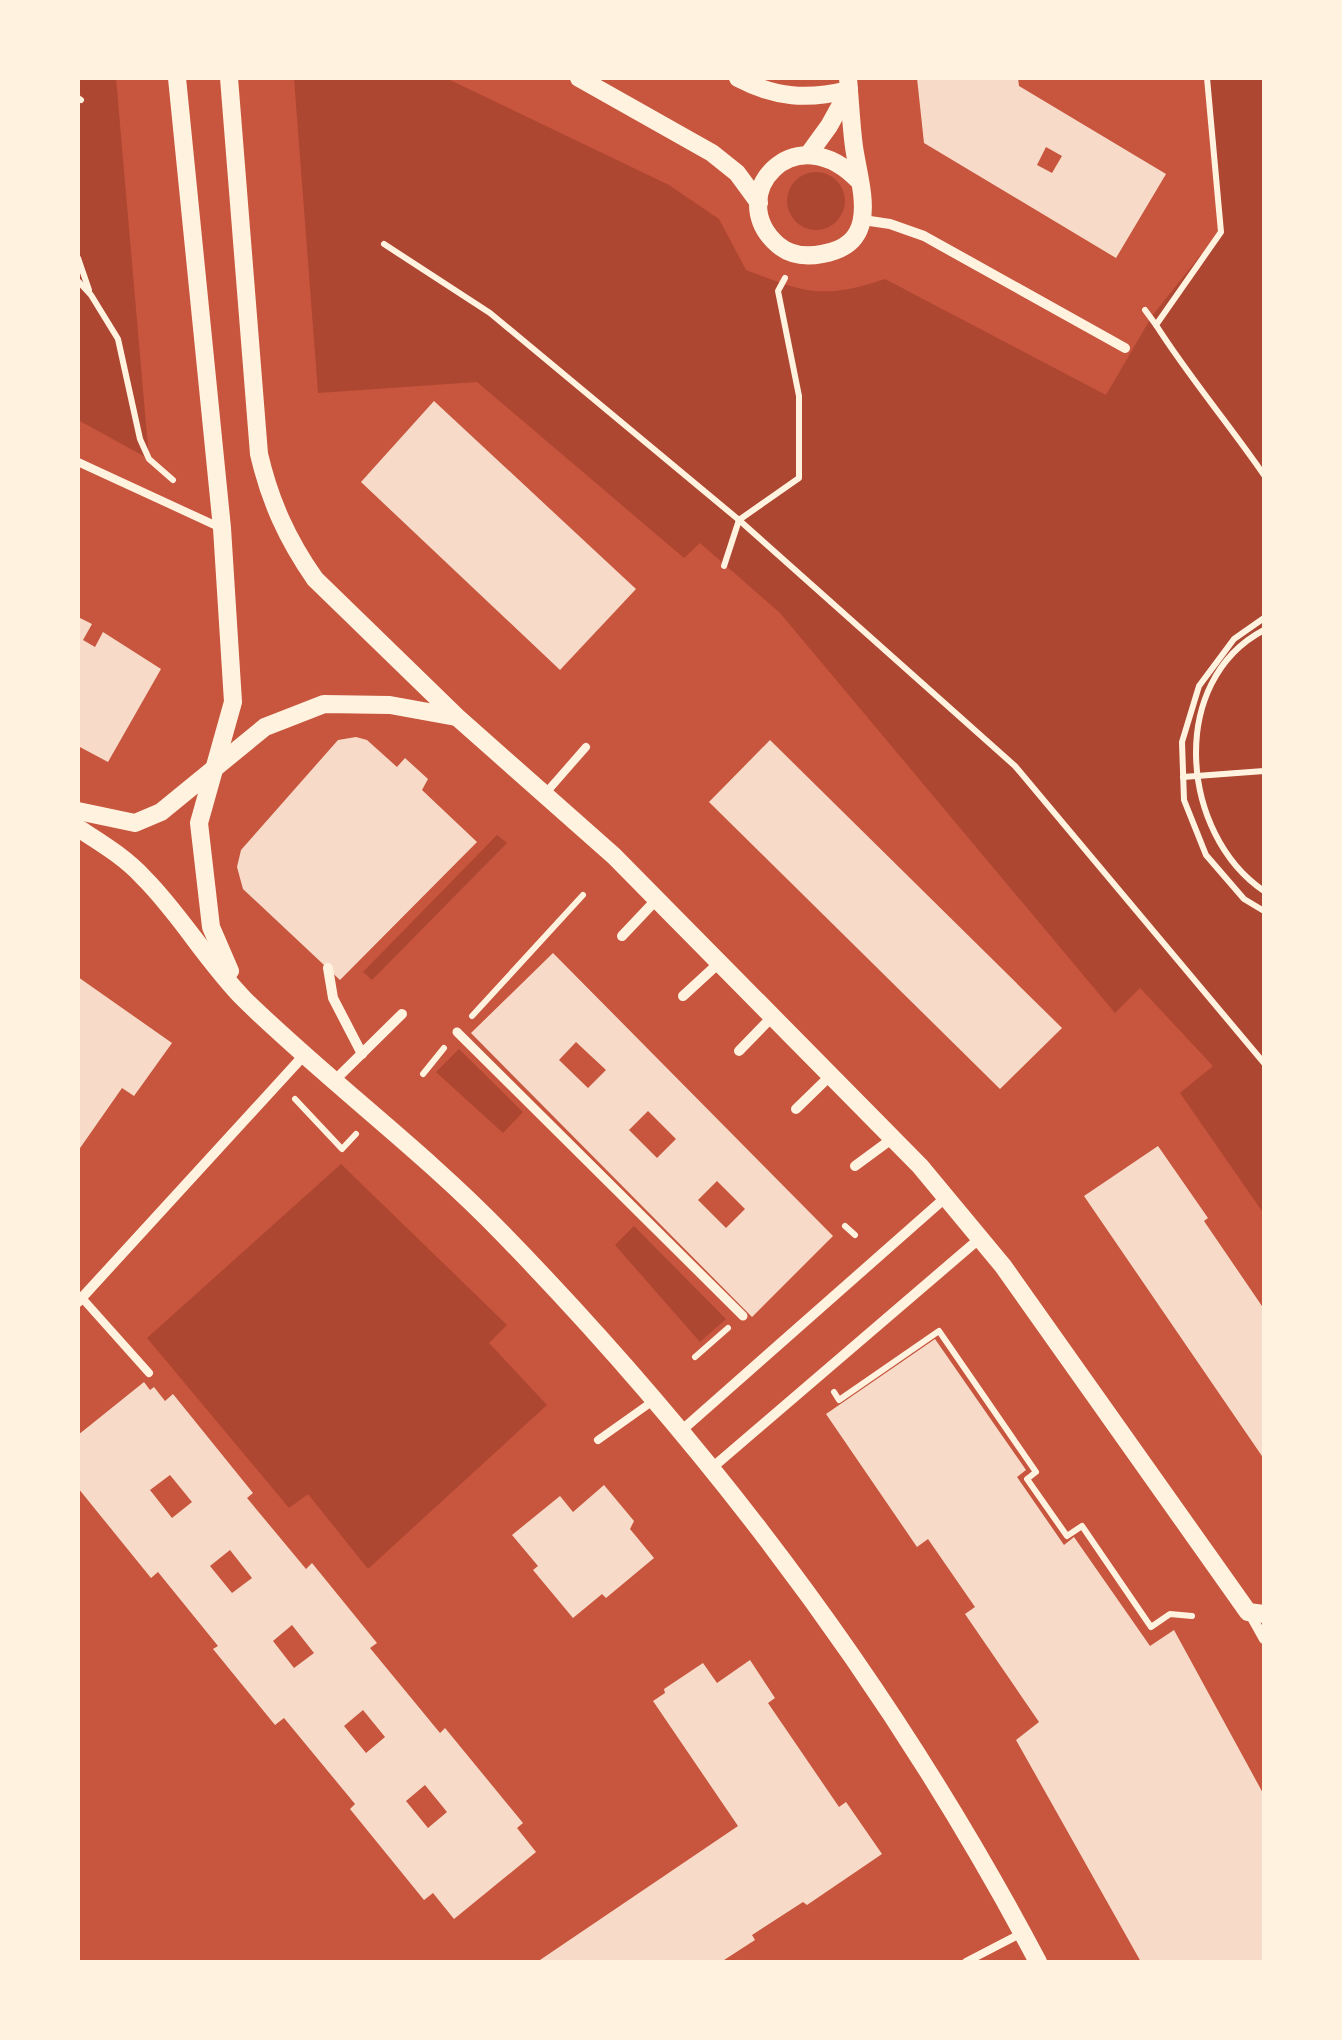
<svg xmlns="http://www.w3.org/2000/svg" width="1342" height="2040" viewBox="0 0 1342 2040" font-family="'Open Sans',sans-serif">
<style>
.green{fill:#ae4732}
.building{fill:#f7dbc8;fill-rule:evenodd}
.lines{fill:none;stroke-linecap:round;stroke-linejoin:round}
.path{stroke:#fff3e0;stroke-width:6}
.service{stroke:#fff3e0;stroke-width:8}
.pedestrian{stroke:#fff3e0;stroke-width:9}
.minor{stroke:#fff3e0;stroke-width:10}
.tertiary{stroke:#fff3e0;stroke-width:18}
</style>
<rect width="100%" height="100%" fill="#c8553d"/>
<!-- green -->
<g class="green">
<path d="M 78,78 L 116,78 L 149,459 L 78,420 Z"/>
<path d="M 294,78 L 446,78 L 669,185 L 719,219 L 746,270 C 806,293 822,300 885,279 L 1106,395 L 1152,316 L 1219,232 L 1204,78 L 1264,78 L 1264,1214 L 1180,1093 L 1213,1066 L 1140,988 L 1115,1013 L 780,613 L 700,543 L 684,558 L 477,382 L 318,393 Z"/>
<circle cx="816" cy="201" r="29"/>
<path d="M 497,835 L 507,843 L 372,980 L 363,972 Z"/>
<path d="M 459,1049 L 523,1112 L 503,1133 L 436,1072 Z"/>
<path d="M 341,1164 L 507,1325 L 489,1343 L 547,1405 L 368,1569 L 308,1494 L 289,1508 L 147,1338 Z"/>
<path d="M 634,1226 L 726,1319 L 700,1342 L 615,1245 Z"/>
</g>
<!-- building -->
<g class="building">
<path d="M 917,78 L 1018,78 L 1019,86 L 1166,174 L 1116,258 L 924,143 ZM 1046,147 L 1062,156 L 1052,173 L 1037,165 Z"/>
<path d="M 434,401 L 636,589 L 560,670 L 361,482 Z"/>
<path d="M 78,617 L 92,624 L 83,640 L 95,647 L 103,632 L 161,669 L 108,762 L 78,746 Z"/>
<path d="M 356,737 L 367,740 L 397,767 L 405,758 L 428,779 L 422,790 L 477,842 L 340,980 L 243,889 L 237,867 L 241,850 L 338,740 Z"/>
<path d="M 770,740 L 1062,1028 L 1000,1089 L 709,802 Z"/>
<path d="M 553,953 L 833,1236 L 752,1317 L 471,1033 ZM 576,1042 L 606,1070 L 588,1088 L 559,1060 ZM 648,1111 L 676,1139 L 657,1158 L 629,1130 ZM 717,1181 L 745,1209 L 726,1228 L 698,1200 Z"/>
<path d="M 78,977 L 172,1043 L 134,1096 L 122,1088 L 78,1151 Z"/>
<path d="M 1158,1146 L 1208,1218 L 1204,1221 L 1264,1309 L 1264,1459 L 1084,1196 Z"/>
<path d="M 935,1339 L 1026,1470 L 1017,1477 L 1064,1545 L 1074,1537 L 1150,1646 L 1174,1630 L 1264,1795 L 1264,1962 L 1141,1962 L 1016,1740 L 1039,1722 L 965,1614 L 975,1607 L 928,1539 L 917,1547 L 826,1414 Z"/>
<path d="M 144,1382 L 150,1390 L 154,1387 L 165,1401 L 173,1394 L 253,1493 L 247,1498 L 306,1569 L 312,1563 L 377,1643 L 370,1648 L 440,1733 L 445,1728 L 523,1823 L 517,1828 L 536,1852 L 454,1919 L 433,1893 L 424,1900 L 350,1809 L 355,1804 L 284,1718 L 275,1725 L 213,1649 L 218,1646 L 158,1572 L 151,1578 L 78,1488 L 78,1435 ZM 170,1475 L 192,1502 L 172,1518 L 150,1490 ZM 230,1550 L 252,1578 L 232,1593 L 210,1566 ZM 292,1625 L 314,1653 L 294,1668 L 273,1641 ZM 363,1710 L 385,1737 L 366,1753 L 344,1726 ZM 425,1785 L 447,1812 L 428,1828 L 406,1801 Z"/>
<path d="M 604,1485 L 634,1521 L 630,1529 L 654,1558 L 606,1598 L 602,1594 L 573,1618 L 533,1570 L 538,1566 L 512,1535 L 560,1496 L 573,1512 Z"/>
<path d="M 750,1660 L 775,1698 L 768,1703 L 839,1807 L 846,1802 L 882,1854 L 807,1905 L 803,1902 L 752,1935 L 755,1940 L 721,1962 L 537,1962 L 738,1826 L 653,1701 L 665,1693 L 664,1689 L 703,1663 L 717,1683 Z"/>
</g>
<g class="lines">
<!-- path -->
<g class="path">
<path d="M 1207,78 L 1221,232 L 1156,325 C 1189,377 1229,424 1264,475"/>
<path d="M 78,98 L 81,100"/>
<path d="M 384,244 L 490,313 L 739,520 L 1015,766 L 1264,1063"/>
<path d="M 78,258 L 89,290"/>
<path d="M 78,281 L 91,295 L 118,339 L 140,439 L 149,459 L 173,480"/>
<path d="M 1145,310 L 1156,325"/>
<path d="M 724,566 L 739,520 L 799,478 L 799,396 L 778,291 L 785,278"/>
<path d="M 1264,618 L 1234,639 L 1199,686 L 1182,742 L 1184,800 L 1206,855 L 1244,899 L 1264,911"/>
<path d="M 1264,630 C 1167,681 1180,834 1264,891"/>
<path d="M 1183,777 L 1264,771"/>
<path d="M 472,1016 L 583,895"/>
<path d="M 423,1074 L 444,1048"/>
<path d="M 295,1099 L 342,1149 L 356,1134"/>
<path d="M 845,1226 L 855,1235"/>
<path d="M 695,1357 L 728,1328"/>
<path d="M 834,1392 L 839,1400 L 939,1331 L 1036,1472 L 1027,1479 L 1067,1536 L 1082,1526 L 1151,1627 L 1170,1614 L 1192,1616"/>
</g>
<!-- service -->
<g class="service">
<path d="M 78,462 L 219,527"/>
<path d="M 544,795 L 586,747"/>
<path d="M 82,1298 L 149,1373"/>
<path d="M 598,1440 L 653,1401"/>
<path d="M 966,1962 L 1020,1934"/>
</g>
<!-- pedestrian -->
<path class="pedestrian" d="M 457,1032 L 743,1316"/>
<!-- minor -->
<g class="minor">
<path d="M 863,220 L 890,224 L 924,236 L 1125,348"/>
<path d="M 622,936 L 657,899"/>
<path d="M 328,968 L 333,998 L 362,1054"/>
<path d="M 683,996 L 720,962"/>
<path d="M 739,1051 L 773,1016"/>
<path d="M 335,1080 L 402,1014"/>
<path d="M 796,1109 L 831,1075"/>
<path d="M 855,1166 L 893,1138"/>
<path d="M 78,1302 L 306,1053"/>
<path d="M 681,1431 L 945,1198"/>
<path d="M 713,1467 L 979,1239"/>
<path d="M 1250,1614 L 1264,1639"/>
</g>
<!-- tertiary -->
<g class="tertiary">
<path d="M 177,78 L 222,528 L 233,702 L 199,823 L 211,927 L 230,971"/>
<path d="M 229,78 L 259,454 C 270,501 287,539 315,579 L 457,717 L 614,856 L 920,1166 L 1003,1266 L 1248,1612 L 1264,1614"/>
<path d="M 579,78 L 712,153 L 737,173 L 759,203"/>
<path d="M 738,78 C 776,98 807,100 849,90"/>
<path d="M 848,78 C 850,101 851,124 854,147 C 860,188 882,244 822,254 C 806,257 791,256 778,245 C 722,196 795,112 860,182"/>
<path d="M 808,155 L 829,126 L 849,90"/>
<path d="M 78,811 L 135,823 L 161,812 L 265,727 L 324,704 L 390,705 L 456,717"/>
<path d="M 78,828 C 101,843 125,857 144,878 C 181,915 208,963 245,1000 C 328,1081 422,1150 503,1234 C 713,1450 897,1695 1038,1962"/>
</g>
</g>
<!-- border -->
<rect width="1342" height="2040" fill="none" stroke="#fff3e0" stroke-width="160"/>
</svg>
